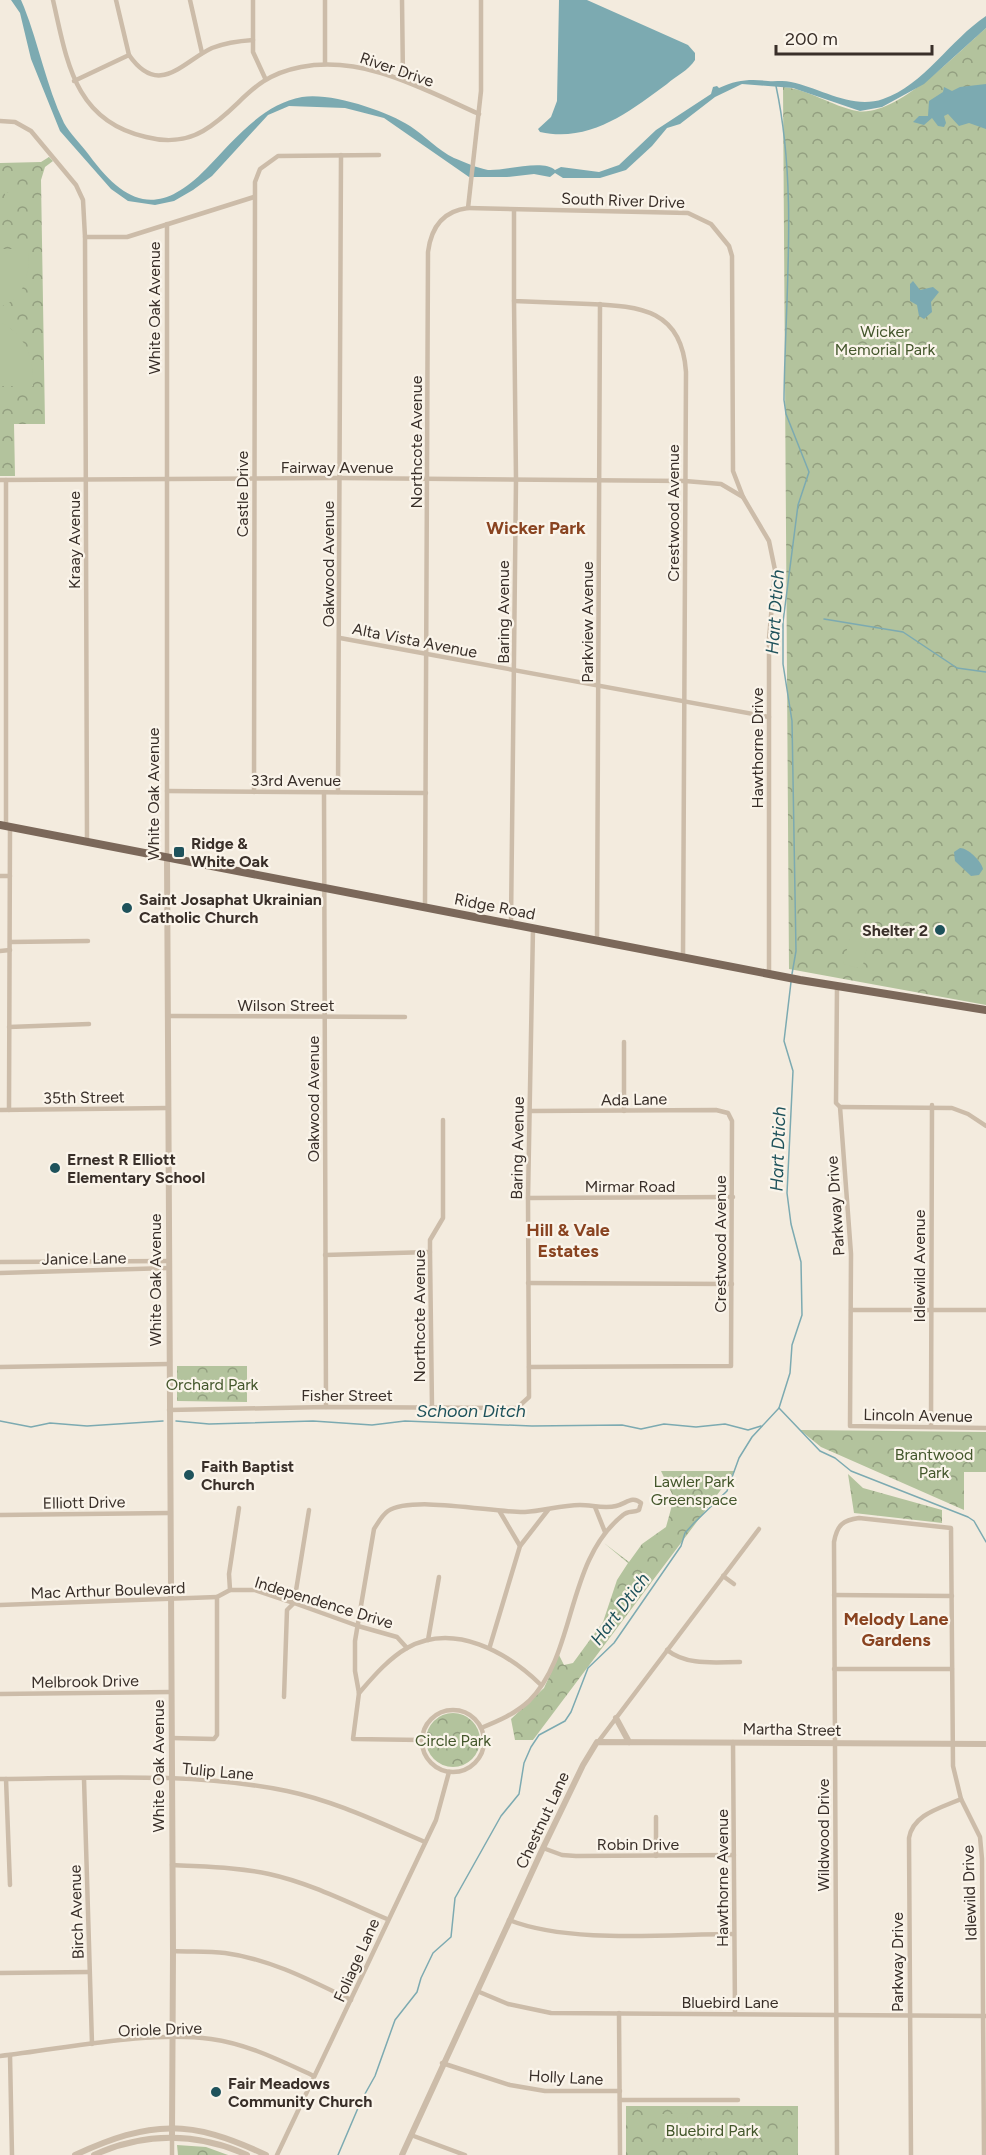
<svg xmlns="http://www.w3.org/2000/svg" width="986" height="2155" viewBox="0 0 986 2155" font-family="Figtree,sans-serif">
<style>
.park{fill:url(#park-crowns)}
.garden{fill:#b3c39d}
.water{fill:#7caab1}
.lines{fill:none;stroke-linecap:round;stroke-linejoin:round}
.stream{stroke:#7caab1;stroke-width:1.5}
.minor{stroke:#ccbca9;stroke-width:4.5}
.tertiary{stroke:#ccbca9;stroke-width:6}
.primary{stroke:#7b685a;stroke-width:8}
.poi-dot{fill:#1e525b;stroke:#faf4ea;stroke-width:2}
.labels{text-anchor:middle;stroke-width:4.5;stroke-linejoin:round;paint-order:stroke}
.street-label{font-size:16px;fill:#392f29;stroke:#faf4ea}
.park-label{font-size:16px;fill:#44572c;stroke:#faf4ea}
.poi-label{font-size:16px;font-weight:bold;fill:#392f29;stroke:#faf4ea;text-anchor:start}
.neighbourhood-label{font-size:18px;font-weight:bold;fill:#894320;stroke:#faf4ea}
.water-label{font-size:18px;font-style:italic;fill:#1e525b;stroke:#faf4ea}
</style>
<defs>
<pattern id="park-crowns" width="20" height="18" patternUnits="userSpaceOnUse" patternTransform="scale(1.5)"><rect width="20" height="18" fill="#b3c39d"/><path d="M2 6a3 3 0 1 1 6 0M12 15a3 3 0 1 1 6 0" fill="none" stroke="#939f80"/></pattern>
</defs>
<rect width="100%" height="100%" fill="#f3ebde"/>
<!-- park -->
<g class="park">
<path d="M 986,28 L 986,1005 L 789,969 L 783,87 C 809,89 831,106 857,111 C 896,118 958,52 986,28 Z"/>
<path d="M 49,157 L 53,161 L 45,167 L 41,180 L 45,424 L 14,424 L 15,476 L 0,476 L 0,163 L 41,162 Z"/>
<path d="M 177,1366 L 247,1366 L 247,1402 L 177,1401 Z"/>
<path d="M 800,1430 L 986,1432 L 986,1472 L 964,1472 L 964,1510 L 821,1447 Z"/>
<path d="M 661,1471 L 735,1471 L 533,1740 L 515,1740 L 511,1719 L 544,1688 L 559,1655 L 564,1665 L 573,1663 L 603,1622 L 617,1580 L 628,1563 L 604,1543 L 629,1562 L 642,1544 L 666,1527 L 674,1498 Z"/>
<path d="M 848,1474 L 863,1488 L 942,1510 L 942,1523 L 854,1513 Z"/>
<circle cx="453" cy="1740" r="27"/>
<rect x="626" y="2106" width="172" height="49"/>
<path d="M 177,2145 L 206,2147 L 228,2155 L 178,2155 Z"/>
</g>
<!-- garden -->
<g class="garden">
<rect x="5" y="193" width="9" height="19"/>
<path d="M 0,249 L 29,249 C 29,274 26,298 0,307 Z"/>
<path d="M 0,322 C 26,335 34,358 33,386 L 0,386 Z"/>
<path d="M 853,927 L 871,931 L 862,969 L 843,964 Z"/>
<rect x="946" y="1444" width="9" height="18"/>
<rect x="958" y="1444" width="9" height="18"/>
<path d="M 687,2113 L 688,2132 L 679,2132 L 679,2114 Z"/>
<path d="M 657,2114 L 665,2114 L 666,2133 L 657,2133 Z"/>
<path d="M 668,2114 L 676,2114 L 677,2132 L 668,2132 Z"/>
<path d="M 717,2116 L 744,2123 C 741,2151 724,2155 697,2150 L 711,2119 Z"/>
</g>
<!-- water -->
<g class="water">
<path d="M 11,0 L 21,0 L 24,7 C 39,45 46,85 64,123 C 70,134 81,144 89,155 C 126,205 158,218 206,169 C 233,141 262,104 302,97 C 331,92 387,111 410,126 C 424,135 439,151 454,158 C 464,162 477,168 488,170 C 505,171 543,159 555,170 L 561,167 L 599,172 L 619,165 L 656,130 L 711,94 L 713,87 L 717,86 L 719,88 C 737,80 749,79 768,81 C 775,82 783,80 791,82 C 821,88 852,110 883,99 C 924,85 950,40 986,16 L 986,28 L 924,84 L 882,107 L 860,111 L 793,88 L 742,84 L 715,97 L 680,124 L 667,128 L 652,146 L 626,170 L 600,178 L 563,178 L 555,173 L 550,177 L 534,174 L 507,177 L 469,177 L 384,118 L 345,108 L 289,106 L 268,115 L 212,176 L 193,190 L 174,201 L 155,205 L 128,201 L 111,189 L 60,131 L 31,59 L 20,13 Z"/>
<path d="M 559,0 L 587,0 L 688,45 L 695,53 L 695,60 C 689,70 676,76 667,84 C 629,112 590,143 540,132 L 538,129 L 551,117 L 557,101 Z"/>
<path d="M 986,84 L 986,129 L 969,123 L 959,126 L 948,114 L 944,116 L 946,123 L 944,127 L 938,126 L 932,118 L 924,125 L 913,122 L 919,116 L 928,116 L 929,101 L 943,92 L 944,87 L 952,91 L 960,87 Z"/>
<path d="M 913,281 L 920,290 L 933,287 L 939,292 L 931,302 L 932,312 L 924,319 L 919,316 L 917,305 L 910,301 L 910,284 Z"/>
<path d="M 960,848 C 968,848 981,861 983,869 L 979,875 L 971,876 L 955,861 L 954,852 Z"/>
</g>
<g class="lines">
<!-- stream -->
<g class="stream">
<path d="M 776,86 C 798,189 785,296 784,400 L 786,414 L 809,472 L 798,505 L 783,622 L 783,664 L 792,721 L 796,951 L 792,974"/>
<path d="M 824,619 L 903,632 L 957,668 L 986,672"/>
<path d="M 779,1408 L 820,1451 L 835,1458 L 851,1471 L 968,1517 L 974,1521 L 986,1542"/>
<path d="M 0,1421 L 31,1427 L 50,1423 L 87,1426 L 163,1421"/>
<path d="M 176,1421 L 209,1424 L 313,1421 L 372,1425 L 405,1421 L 532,1426 L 622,1425 L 641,1429 L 664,1424 L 696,1427 L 725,1424 L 748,1430 L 761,1426"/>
<path d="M 338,2155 L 361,2101 L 375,2076 L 395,2020 L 417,1992 L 421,1978 L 433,1953 L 451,1937 L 455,1898 L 501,1816 L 519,1794 L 524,1763 L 531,1747 L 539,1735 L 565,1721 L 571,1712 L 588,1668 L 614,1643 L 681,1546 L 685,1533 L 694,1523 L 727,1491 L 739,1458 L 752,1437 L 779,1408 L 790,1373 L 792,1345 L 802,1315 L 801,1262 L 791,1224 L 787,1193 L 793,1071 L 784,1041 L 791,982"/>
</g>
<!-- minor -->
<g class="minor">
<path d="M 53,0 C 67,61 74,121 146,137 C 165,142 186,141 203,131 C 243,107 249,77 301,67 C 364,55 423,89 479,114"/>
<path d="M 116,0 L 129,55"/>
<path d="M 190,0 L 202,53"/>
<path d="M 253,0 L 253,52 L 265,78"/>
<path d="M 325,0 L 325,64"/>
<path d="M 402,0 L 403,80"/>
<path d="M 74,81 L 129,55 C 159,98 182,62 212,48 C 225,43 238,41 253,40"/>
<path d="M 0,121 L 15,122 L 31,131 L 76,185 L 83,200 L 85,237 L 127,237 L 254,197"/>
<path d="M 468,208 L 688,213 L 711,224 L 729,246 L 732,256 L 733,471 L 743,497 L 769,541 L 775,570 L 769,639 L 769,974"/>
<path d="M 514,210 L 514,301 C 539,302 564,303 589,304 C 641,306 682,310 686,372 L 683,957"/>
<path d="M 85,237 L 87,842"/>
<path d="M 0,480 L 339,478 L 685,481 L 721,484 L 743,497"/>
<path d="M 340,638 L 769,717"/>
<path d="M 167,791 L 426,793"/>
<path d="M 254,792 L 255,182 L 260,169 L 278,156 L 379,155"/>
<path d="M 324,792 L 326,1407"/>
<path d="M 338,792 L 341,155"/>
<path d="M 6,826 L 6,480"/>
<path d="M 167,857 L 167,224"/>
<path d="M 0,876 L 10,876"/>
<path d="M 425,906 L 428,252 C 431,228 442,211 468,208 L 481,91 L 481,0"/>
<path d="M 511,923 L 516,480 L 514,301"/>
<path d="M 597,940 L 600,304"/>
<path d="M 10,942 L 88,941"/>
<path d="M 0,951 L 10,950"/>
<path d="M 837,986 L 836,1103 L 840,1107 L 851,1254 L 850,1426 L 986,1428"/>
<path d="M 168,1016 L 405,1017"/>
<path d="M 9,1027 L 89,1024"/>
<path d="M 840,1107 L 952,1108 L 968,1114 L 986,1126"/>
<path d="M 0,1110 L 168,1108"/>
<path d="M 9,1110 L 10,827"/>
<path d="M 624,1111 L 624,1042"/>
<path d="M 528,1198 L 733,1197"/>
<path d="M 325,1255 L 430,1252"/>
<path d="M 0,1262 L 169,1261"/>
<path d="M 0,1273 L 169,1268"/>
<path d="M 528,1283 L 732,1284"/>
<path d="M 851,1310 L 986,1310"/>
<path d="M 0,1367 L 169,1364"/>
<path d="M 529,1367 L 731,1366 L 732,1121 L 728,1113 L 716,1110 L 530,1111"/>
<path d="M 432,1408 L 430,1252 L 430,1240 L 443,1218 L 443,1120"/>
<path d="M 169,1410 L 326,1407 L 517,1408 L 529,1397 L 528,1198 L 533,928"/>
<path d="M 931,1427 L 932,1105"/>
<path d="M 595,1507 L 605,1532"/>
<path d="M 0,1515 L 169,1513"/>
<path d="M 520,1546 L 548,1510"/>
<path d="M 723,1576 L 734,1584"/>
<path d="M 230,1590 L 255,1590 L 294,1603 L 358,1626 L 397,1637 L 407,1648"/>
<path d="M 834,1595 L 952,1596"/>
<path d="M 0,1605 L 217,1597"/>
<path d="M 428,1640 L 439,1577"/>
<path d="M 490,1646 L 520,1546 L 500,1512"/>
<path d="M 667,1650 C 687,1666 715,1662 740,1662"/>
<path d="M 834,1669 L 952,1669"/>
<path d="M 359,1693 C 373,1677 388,1659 407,1648 C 454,1622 507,1652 541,1685"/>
<path d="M 0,1694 L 171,1692"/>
<path d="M 284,1697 L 287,1610 L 294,1603 L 309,1510"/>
<circle cx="453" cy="1741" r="31"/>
<path d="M 171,1738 L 214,1739 L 217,1735 L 217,1597 L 230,1590 L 229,1574 L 239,1508"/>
<path d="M 422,1740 L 353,1739 L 359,1693 L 355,1671 L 355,1641 L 374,1529 C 378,1523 382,1515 388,1511 C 413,1495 495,1513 525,1512 C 544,1511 561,1505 580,1505 C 592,1505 604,1509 616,1506 C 626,1504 632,1495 641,1503 L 639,1510 C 633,1513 628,1510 623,1515 C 565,1561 577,1654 529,1701 C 515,1714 498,1721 481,1728"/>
<path d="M 598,1742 L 759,1529"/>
<path d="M 733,1742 L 735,2014"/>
<path d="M 0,1779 C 96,1778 193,1772 287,1791 C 335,1801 380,1823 425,1842"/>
<path d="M 6,1779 L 10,1885"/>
<path d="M 84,1779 L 92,2044"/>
<path d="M 656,1817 L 656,1856"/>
<path d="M 543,1848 L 562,1855 L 576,1856 L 734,1855"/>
<path d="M 172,1865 C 205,1867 237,1867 269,1874 C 310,1883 349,1903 387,1919"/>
<path d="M 509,1920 C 570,1944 667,1934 733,1934"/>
<path d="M 173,1951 C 190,1952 208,1951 225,1953 C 270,1959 310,1980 351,2000"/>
<path d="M 0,1973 L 89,1972"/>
<path d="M 477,1991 L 508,2004 L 551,2013 L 986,2016"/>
<path d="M 619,2013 L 620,2155"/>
<path d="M 10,2055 L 12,2155"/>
<path d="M 0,2056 C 64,2049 148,2030 211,2039 C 248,2044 281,2061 314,2076"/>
<path d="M 442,2063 L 510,2085 L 545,2091 L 620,2091"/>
<path d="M 620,2100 L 738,2100"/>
<path d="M 411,2135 L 465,2155"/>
<path d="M 172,2137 L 172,2155"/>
<path d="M 277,2155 L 436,1820 L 449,1772"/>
<path d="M 837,2155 L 834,1542 C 837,1525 843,1520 859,1518 L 951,1528 L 953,1766 L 961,1799 L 980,1837 L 982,1859 L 984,2155"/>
<path d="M 911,2155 L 909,1838 C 913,1814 941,1808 961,1799"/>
</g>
<!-- tertiary -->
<g class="tertiary">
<path d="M 167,857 L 173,1951 L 172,2137"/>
<path d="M 616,1718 L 629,1742"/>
<path d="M 75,2155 C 151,2120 190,2119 266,2155"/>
<path d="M 94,2155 C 144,2132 197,2132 247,2155"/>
<path d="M 402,2155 L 543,1848 L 583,1765 L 597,1742 L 986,1744"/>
</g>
<!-- primary -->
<path class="primary" d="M 0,825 L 800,980 L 986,1010"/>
</g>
<!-- markers -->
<g class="poi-dot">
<rect x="173" y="846" width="12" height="12" rx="3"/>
<circle cx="127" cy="908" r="6"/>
<circle cx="940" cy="930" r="6"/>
<circle cx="55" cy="1168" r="6"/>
<circle cx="189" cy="1475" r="6"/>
<circle cx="216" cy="2092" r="6"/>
</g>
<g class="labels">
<!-- street labels -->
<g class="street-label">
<text transform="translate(397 69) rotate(19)" y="6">River Drive</text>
<text transform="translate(623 200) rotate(2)" y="6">South River Drive</text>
<text transform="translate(154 308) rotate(-90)" y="6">White Oak Avenue</text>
<text transform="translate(416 442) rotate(-90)" y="6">Northcote Avenue</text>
<text x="337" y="473">Fairway Avenue</text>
<text transform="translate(242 494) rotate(-90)" y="6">Castle Drive</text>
<text transform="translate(673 513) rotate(-90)" y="6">Crestwood Avenue</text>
<text transform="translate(74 540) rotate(-90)" y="6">Kraay Avenue</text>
<text transform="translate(328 564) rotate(-90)" y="6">Oakwood Avenue</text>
<text transform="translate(503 612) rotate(-90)" y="6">Baring Avenue</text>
<text transform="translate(587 622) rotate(-90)" y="6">Parkview Avenue</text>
<text transform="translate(415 640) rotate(11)" y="6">Alta Vista Avenue</text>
<text transform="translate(757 748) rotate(-90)" y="6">Hawthorne Drive</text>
<text x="296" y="786">33rd Avenue</text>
<text transform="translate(153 794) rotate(-90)" y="6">White Oak Avenue</text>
<text transform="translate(495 906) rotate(11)" y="6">Ridge Road</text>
<text x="286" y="1011">Wilson Street</text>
<text transform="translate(84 1097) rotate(-1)" y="6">35th Street</text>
<text transform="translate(313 1099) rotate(-90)" y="6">Oakwood Avenue</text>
<text transform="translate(634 1099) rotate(-1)" y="6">Ada Lane</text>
<text transform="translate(517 1148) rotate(-89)" y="6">Baring Avenue</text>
<text x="630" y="1192">Mirmar Road</text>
<text transform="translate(835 1206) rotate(-94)" y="6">Parkway Drive</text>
<text transform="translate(720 1244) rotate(-90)" y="6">Crestwood Avenue</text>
<text transform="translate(84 1258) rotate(-1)" y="6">Janice Lane</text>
<text transform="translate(919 1266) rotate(-90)" y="6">Idlewild Avenue</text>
<text transform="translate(155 1280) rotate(-90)" y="6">White Oak Avenue</text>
<text transform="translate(419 1316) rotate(-90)" y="6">Northcote Avenue</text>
<text x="347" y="1401">Fisher Street</text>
<text transform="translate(918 1415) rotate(1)" y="6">Lincoln Avenue</text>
<text transform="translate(84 1502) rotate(-1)" y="6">Elliott Drive</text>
<text transform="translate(108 1590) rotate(-2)" y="6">Mac Arthur Boulevard</text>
<text transform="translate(324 1602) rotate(17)" y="6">Independence Drive</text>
<text transform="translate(85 1681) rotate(-1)" y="6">Melbrook Drive</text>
<text transform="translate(792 1729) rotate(1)" y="6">Martha Street</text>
<text transform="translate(158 1766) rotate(-90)" y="6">White Oak Avenue</text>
<text transform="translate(218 1771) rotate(5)" y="6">Tulip Lane</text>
<text transform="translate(542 1820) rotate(-65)" y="6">Chestnut Lane</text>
<text transform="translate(823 1835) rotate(-90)" y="6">Wildwood Drive</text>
<text x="638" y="1850">Robin Drive</text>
<text transform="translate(722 1878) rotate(-90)" y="6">Hawthorne Avenue</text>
<text transform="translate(969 1893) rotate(-92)" y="6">Idlewild Drive</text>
<text transform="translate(76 1912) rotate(-92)" y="6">Birch Avenue</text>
<text transform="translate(356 1960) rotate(-66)" y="6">Foliage Lane</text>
<text transform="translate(897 1962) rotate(-90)" y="6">Parkway Drive</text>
<text x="730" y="2008">Bluebird Lane</text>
<text transform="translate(160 2029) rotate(-2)" y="6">Oriole Drive</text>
<text transform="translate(566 2077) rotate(3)" y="6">Holly Lane</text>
</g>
<!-- park labels -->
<g class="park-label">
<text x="885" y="337">Wicker<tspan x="885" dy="18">Memorial Park</tspan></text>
<text x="212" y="1390">Orchard Park</text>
<text x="934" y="1460">Brantwood<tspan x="934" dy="18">Park</tspan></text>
<text x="694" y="1487">Lawler Park<tspan x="694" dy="18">Greenspace</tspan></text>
<text x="453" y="1746">Circle Park</text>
<text x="712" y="2136">Bluebird Park</text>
</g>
<!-- poi labels -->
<g class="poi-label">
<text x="191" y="849">Ridge &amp;<tspan x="191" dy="18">White Oak</tspan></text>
<text x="139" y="905">Saint Josaphat Ukrainian<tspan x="139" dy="18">Catholic Church</tspan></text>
<text x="928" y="936" text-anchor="end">Shelter 2</text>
<text x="67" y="1165">Ernest R Elliott<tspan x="67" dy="18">Elementary School</tspan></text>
<text x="201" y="1472">Faith Baptist<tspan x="201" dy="18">Church</tspan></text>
<text x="228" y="2089">Fair Meadows<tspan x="228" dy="18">Community Church</tspan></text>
</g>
<!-- neighbourhood labels -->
<g class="neighbourhood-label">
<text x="536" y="534">Wicker Park</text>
<text x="568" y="1236">Hill &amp; Vale<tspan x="568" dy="21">Estates</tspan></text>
<text x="896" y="1625">Melody Lane<tspan x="896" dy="21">Gardens</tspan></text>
</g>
<!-- water labels -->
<g class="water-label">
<text transform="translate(775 612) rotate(-86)" y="6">Hart Dtich</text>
<text transform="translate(778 1149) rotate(-88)" y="6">Hart Dtich</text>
<text x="471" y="1417">Schoon Ditch</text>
<text transform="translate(620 1609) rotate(-53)" y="6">Hart Dtich</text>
</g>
</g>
<!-- scale -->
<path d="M776 45v9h156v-9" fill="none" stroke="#392f29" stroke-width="3"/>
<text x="785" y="45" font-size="18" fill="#392f29" stroke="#faf4ea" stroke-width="4.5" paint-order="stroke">200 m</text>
</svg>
